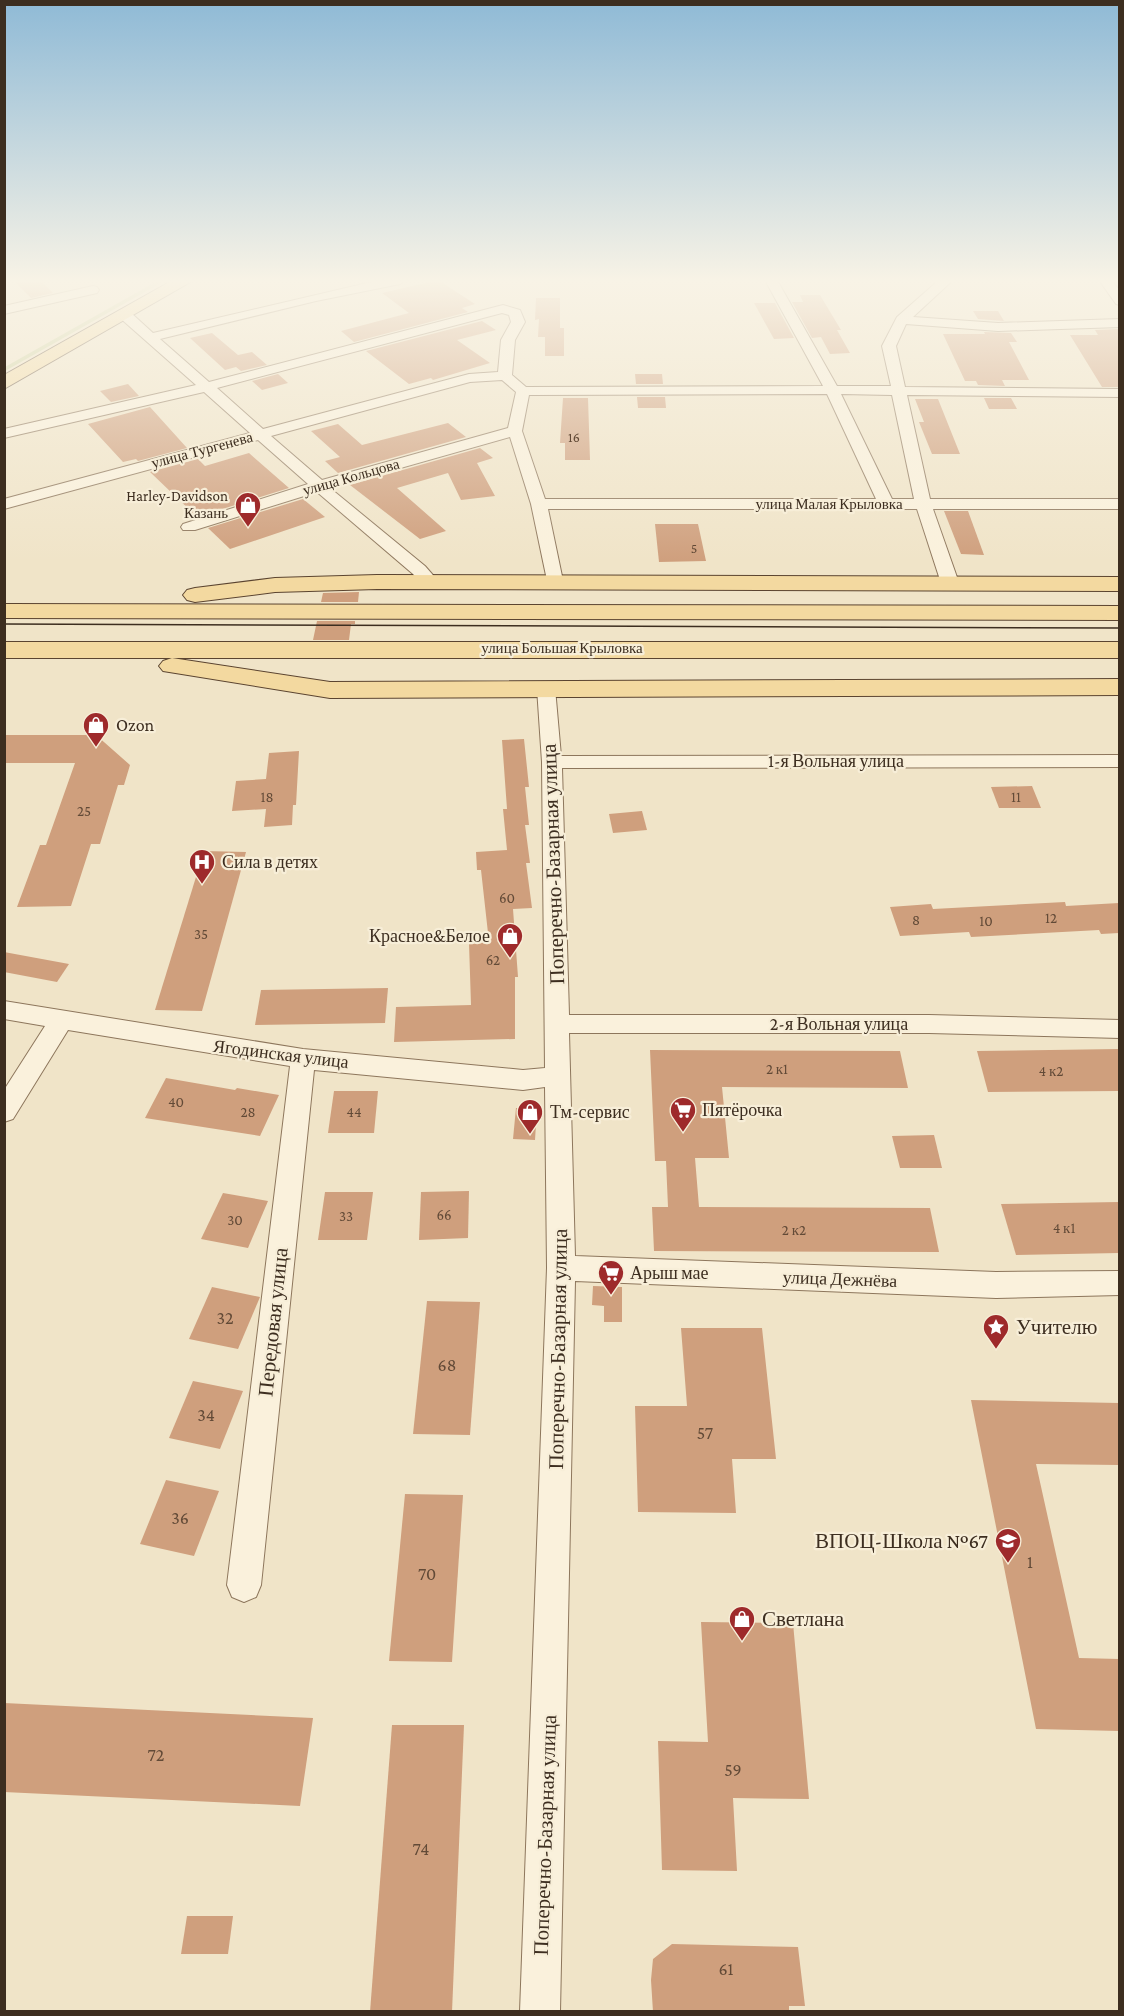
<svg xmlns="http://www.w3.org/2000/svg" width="1124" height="2016" viewBox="0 0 1124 2016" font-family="'Crimson Pro',serif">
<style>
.green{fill:#c9cf9b}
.building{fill:#cf9f7d}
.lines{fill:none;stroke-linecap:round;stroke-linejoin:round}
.minor-casing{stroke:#8d765c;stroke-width:2}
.primary-casing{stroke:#5b4430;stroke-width:2}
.minor{fill:#faf1dc;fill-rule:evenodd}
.primary{fill:#f3d9a0;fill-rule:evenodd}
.tram{stroke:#3d2e20;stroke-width:1.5}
.labels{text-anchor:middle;stroke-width:4.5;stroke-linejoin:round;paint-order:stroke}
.far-number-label{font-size:14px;fill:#624a37}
.far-street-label{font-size:15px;fill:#3d2e20;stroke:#f7eed8}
.far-poi-label{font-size:15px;fill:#3d2e20;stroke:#f7eed8;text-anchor:end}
.number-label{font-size:15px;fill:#624a37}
.poi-label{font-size:18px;fill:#3d2e20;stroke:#f7eed8;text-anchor:start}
.street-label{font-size:18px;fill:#3d2e20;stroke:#f7eed8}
.near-number-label{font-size:18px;fill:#624a37}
.near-street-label{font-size:21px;fill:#3d2e20;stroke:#f7eed8}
.near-poi-label{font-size:21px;fill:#3d2e20;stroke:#f7eed8;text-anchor:start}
</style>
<rect width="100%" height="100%" fill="#f0e4c8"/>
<!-- green -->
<path class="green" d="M 159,280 L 166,280 L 5,371 L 5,367 Z"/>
<!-- building -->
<g class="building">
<path d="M 13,280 L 40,280 L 53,293 L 31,298 Z"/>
<path d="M 438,280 L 475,304 L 462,308 L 468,312 L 354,342 L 341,331 L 409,313 L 382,293 Z"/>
<path d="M 800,295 L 820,295 L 841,330 L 837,330 L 850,353 L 830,354 L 821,337 L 812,338 L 792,302 L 803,302 Z"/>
<path d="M 536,298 L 560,298 L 560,328 L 564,328 L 564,356 L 545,356 L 545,337 L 538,337 L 539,319 L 535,320 Z"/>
<path d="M 754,303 L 775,303 L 794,338 L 774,339 Z"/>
<path d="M 973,311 L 998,311 L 1004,321 L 978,319 Z"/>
<path d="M 482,321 L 496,330 L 457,340 L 490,363 L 433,380 L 431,378 L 409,384 L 366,351 Z"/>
<path d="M 1119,329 L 1119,387 L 1102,387 L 1070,335 L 1098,335 L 1095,330 Z"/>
<path d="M 984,332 L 1011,333 L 1017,342 L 1009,342 L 1029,380 L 1002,380 L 1005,386 L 978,385 L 976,381 L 965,381 L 943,334 L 985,334 Z"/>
<path d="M 212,333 L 238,355 L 252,352 L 267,365 L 241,371 L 236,367 L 225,370 L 190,338 Z"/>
<path d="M 278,374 L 288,383 L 262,390 L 252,381 Z"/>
<path d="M 635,374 L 662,374 L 663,384 L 636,384 Z"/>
<path d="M 128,384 L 139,396 L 111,402 L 100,391 Z"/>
<path d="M 637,397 L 665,397 L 666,408 L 638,408 Z"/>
<path d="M 563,398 L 588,398 L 590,460 L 565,460 L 565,443 L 560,443 Z"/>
<path d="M 984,398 L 1011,398 L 1017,409 L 989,409 Z"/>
<path d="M 915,399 L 938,399 L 960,454 L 932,454 L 919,422 L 924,422 Z"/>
<path d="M 150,407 L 187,448 L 138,461 L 136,459 L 123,462 L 88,424 Z"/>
<path d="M 448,423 L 466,437 L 338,473 L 325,461 L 340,457 L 311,431 L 338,424 L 362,445 Z"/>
<path d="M 480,448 L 493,458 L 477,463 L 495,496 L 461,500 L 448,473 L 397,488 L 446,531 L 420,539 L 350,485 Z"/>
<path d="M 249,453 L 289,488 L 197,517 L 150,472 L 198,459 L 205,466 Z"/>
<path d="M 303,499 L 325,517 L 230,549 L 208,528 Z"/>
<path d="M 944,511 L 968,511 L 984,555 L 961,554 Z"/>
<path d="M 655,524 L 698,524 L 706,561 L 659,562 Z"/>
<path d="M 359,592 L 358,602 L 321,602 L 323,593 Z"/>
<path d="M 317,621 L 355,621 L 355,624 L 351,624 L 349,640 L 313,640 Z"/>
<path d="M 4,735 L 96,735 L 130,765 L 124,785 L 118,785 L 100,844 L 91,844 L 71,906 L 17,907 L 40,845 L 46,845 L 75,763 L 4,763 Z"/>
<path d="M 524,739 L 529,787 L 525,787 L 529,825 L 525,825 L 530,863 L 526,863 L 532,908 L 513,909 L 518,977 L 515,977 L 515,1039 L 394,1042 L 396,1007 L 471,1005 L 469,943 L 489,942 L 481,870 L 477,870 L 476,852 L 507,850 L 503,809 L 507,809 L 502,740 Z"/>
<path d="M 299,751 L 296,805 L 293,805 L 292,825 L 264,827 L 266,809 L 232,811 L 236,781 L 266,779 L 269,753 Z"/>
<path d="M 1032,786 L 1041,808 L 999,808 L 991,787 Z"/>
<path d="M 642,811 L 647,830 L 613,833 L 609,814 Z"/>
<path d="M 204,851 L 246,852 L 202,1011 L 155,1010 Z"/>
<path d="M 1065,902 L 1066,906 L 1119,903 L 1119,933 L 1101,934 L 1099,930 L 971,937 L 969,932 L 900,936 L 890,907 L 931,904 L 933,909 Z"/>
<path d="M 4,952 L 69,964 L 57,982 L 4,972 Z"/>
<path d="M 388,988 L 385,1023 L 255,1025 L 261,990 Z"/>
<path d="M 1119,1049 L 1119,1091 L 988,1092 L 977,1051 Z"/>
<path d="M 650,1050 L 900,1051 L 908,1088 L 722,1087 L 729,1158 L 695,1158 L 699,1207 L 930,1208 L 939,1252 L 654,1251 L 652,1207 L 668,1207 L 666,1161 L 655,1161 Z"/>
<path d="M 166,1078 L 235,1090 L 237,1088 L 279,1095 L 260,1136 L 145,1118 Z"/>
<path d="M 334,1091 L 378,1091 L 374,1133 L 328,1133 Z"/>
<path d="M 516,1108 L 537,1108 L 535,1140 L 513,1139 Z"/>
<path d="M 934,1135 L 942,1168 L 900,1168 L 892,1136 Z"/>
<path d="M 469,1191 L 468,1238 L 419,1240 L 421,1192 Z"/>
<path d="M 325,1192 L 373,1192 L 367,1240 L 318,1240 Z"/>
<path d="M 223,1193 L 268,1201 L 248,1248 L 201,1239 Z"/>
<path d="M 1119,1202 L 1119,1253 L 1016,1255 L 1001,1204 Z"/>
<path d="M 593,1286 L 622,1287 L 622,1322 L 604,1322 L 604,1306 L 592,1305 Z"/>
<path d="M 212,1287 L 260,1297 L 238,1349 L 189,1339 Z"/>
<path d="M 427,1301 L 480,1302 L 470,1435 L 413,1434 Z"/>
<path d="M 681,1328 L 762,1328 L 776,1459 L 732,1459 L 736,1513 L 638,1512 L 635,1406 L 687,1406 Z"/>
<path d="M 193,1381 L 243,1391 L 220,1449 L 169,1438 Z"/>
<path d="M 971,1400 L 1119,1403 L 1119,1465 L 1036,1464 L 1079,1658 L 1119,1659 L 1119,1731 L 1036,1729 Z"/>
<path d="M 166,1480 L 219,1491 L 194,1556 L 140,1544 Z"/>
<path d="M 405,1494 L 463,1495 L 452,1662 L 389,1661 Z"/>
<path d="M 701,1622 L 793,1623 L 809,1799 L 733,1798 L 737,1871 L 662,1870 L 658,1741 L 708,1742 Z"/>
<path d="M 4,1703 L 313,1718 L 300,1806 L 4,1792 Z"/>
<path d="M 392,1725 L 464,1725 L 452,2012 L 370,2012 Z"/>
<path d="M 187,1916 L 233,1916 L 228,1954 L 181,1954 Z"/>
<path d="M 672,1944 L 798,1947 L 805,2006 L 789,2006 L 789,2012 L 653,2012 L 651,1980 L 653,1959 Z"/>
</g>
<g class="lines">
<!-- minor casing -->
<g class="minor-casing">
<g id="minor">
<path d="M 380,280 L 406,280 L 400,284 L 316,301 L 160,339 L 209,382 L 503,305 L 520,310 L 525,322 L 515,340 L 512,375 L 526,387 L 823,386 L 765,280 L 777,280 L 837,386 L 891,386 L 882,346 L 897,317 L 939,280 L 953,280 L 913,317 L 998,323 L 1120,319 L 1120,327 L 998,331 L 906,324 L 896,346 L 905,387 L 1120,389 L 1120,397 L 907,395 L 930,499 L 1120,499 L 1120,509 L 933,509 L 959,583 L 956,587 L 944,587 L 941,583 L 917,509 L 548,509 L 563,581 L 560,585 L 548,585 L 531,504 L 510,437 L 330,488 L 425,566 L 439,582 L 436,586 C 424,589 420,582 413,574 L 317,492 L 195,530 L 183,530 L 181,527 L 183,524 L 308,484 L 258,440 L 4,509 L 4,499 L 250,433 L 204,392 L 4,438 L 4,429 L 196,385 L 120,318 L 119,315 L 120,312 L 130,312 L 153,333 ZM 502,313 L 509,315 L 511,322 L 501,340 L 498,372 L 469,374 L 263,429 L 217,388 ZM 502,380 L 516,392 L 508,428 L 322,480 L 271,436 L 470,382 ZM 827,394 L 876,499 L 545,499 L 522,431 L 529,395 ZM 841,394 L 892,395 L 914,499 L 892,499 Z"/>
<path d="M 1099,280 L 1111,280 L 1120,291 L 1120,305 L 1116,304 Z"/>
<path d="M 93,286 L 97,287 L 99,290 L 97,293 L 4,314 L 4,306 Z"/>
<path d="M 546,682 L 553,684 L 555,688 L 561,756 L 1120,755 L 1120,767 L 562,768 L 569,1015 L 929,1015 L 1120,1020 L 1120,1038 L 929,1033 L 569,1033 L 575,1256 L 996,1272 L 1120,1271 L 1120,1295 L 996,1298 L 575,1281 L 560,2012 L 520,2012 L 547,1268 L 545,1087 L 523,1090 L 314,1070 L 261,1585 L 256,1597 L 244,1602 L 232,1597 L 227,1585 L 290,1066 L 68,1030 L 13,1119 L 4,1122 L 4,1090 L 45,1026 L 4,1019 L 4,1001 L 303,1049 L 523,1070 L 545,1068 L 542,762 L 537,688 L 539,684 Z"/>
</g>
</g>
<!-- primary casing -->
<g class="primary-casing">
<g id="primary">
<path d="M 173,280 L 194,280 L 4,389 L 4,375 Z"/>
<path d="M 377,575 L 1120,577 L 1120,591 L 377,589 L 275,592 L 195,602 L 187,600 L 183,595 L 187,590 L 195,588 L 275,578 Z"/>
<path d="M 4,604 L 1120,606 L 1120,620 L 4,618 Z"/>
<rect x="4" y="642" width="1116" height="16"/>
<path d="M 172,658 L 330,682 L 1120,679 L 1120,695 L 330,698 L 163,671 L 159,666 L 163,661 Z"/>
</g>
</g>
<!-- minor -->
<use href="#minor" class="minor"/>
<!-- primary -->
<use href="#primary" class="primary"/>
<!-- tram -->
<path class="tram" d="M 4,624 L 1120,628"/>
</g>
<!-- sky -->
<linearGradient id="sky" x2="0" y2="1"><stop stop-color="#8fbad6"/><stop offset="0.5" stop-color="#f8f3e6"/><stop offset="1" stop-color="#f8f3e6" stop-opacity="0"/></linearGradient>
<rect width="1124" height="562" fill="url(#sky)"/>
<!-- icons -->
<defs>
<g id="shop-pin" transform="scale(1.35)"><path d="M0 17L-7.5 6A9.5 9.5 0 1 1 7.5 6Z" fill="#9e2a2b" stroke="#f7eed8"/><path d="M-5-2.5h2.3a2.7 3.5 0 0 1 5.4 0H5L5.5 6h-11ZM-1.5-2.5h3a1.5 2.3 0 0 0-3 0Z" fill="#fff"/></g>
<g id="hospital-pin" transform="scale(1.35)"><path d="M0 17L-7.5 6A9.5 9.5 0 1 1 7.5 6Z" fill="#9e2a2b" stroke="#f7eed8"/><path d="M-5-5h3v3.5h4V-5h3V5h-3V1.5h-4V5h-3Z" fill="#fff"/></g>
<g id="supermarket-pin" transform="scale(1.35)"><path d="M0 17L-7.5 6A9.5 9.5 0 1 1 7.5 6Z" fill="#9e2a2b" stroke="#f7eed8"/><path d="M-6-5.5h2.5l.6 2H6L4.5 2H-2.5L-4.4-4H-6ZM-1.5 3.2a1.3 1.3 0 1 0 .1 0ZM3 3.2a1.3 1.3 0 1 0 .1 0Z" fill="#fff"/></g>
<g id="sight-pin" transform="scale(1.35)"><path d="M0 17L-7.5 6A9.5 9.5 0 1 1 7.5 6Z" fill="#9e2a2b" stroke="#f7eed8"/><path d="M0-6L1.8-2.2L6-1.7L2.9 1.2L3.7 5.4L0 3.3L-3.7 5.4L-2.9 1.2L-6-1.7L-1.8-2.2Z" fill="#fff"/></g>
<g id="school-pin" transform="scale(1.35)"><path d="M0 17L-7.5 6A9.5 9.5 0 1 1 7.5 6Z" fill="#9e2a2b" stroke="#f7eed8"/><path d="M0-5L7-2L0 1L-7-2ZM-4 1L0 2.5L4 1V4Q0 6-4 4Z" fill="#fff"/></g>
</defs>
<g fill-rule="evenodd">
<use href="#shop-pin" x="248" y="505"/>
<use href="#shop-pin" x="96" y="725"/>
<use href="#hospital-pin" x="202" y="862"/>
<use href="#shop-pin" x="510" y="936"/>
<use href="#supermarket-pin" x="683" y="1110"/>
<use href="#shop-pin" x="530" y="1112"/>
<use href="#supermarket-pin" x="611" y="1273"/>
<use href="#sight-pin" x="996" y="1327"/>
<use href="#school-pin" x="1008" y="1541"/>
<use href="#shop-pin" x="742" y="1619"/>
</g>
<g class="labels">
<!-- far-number labels -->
<g class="far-number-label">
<text x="574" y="442">16</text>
<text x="694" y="553">5</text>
</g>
<!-- far-street labels -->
<g class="far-street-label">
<text transform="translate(202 450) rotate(-15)" y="5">улица Тургенева</text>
<text transform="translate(351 477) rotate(-16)" y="5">улица Кольцова</text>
<text x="829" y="509">улица Малая Крыловка</text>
<text x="562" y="653">улица Большая Крыловка</text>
</g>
<!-- far-poi labels -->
<g class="far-poi-label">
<text x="228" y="501">Harley-Davidson<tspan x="228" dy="17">Казань</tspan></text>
</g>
<!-- number labels -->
<g class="number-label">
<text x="267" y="802">18</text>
<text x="1016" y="802">11</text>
<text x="84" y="816">25</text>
<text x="507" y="903">60</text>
<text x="1051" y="923">12</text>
<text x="916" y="925">8</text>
<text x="986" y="926">10</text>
<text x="201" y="939">35</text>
<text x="493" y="965">62</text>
<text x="777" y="1074">2 к1</text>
<text x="1051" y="1076">4 к2</text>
<text x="176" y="1107">40</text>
<text x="248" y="1117">28</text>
<text x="354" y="1117">44</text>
<text x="444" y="1220">66</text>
<text x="346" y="1221">33</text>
<text x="235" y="1225">30</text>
<text x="1064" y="1233">4 к1</text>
<text x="794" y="1235">2 к2</text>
</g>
<!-- poi labels -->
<g class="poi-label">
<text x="116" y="731">Ozon</text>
<text x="222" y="868">Сила в детях</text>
<text x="490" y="942" text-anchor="end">Красное&amp;Белое</text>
<text x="702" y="1116">Пятёрочка</text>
<text x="550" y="1118">Тм-сервис</text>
<text x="630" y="1279">Арыш мае</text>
</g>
<!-- street labels -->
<g class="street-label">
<text x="836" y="767">1-я Вольная улица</text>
<text x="839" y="1030">2-я Вольная улица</text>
<text transform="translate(281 1054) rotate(7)" y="6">Ягодинская улица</text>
<text transform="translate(840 1279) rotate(2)" y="6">улица Дежнёва</text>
</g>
<!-- near-number labels -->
<g class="near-number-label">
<text x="225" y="1324">32</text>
<text x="447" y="1371">68</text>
<text x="206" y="1421">34</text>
<text x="705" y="1439">57</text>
<text x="180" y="1524">36</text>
<text x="1030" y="1568">1</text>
<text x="427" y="1580">70</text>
<text x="156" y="1761">72</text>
<text x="733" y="1776">59</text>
<text x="421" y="1855">74</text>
<text x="726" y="1975">61</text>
</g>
<!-- near-street labels -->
<g class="near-street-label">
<text transform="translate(553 864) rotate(-92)" y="7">Поперечно-Базарная улица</text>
<text transform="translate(273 1322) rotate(-84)" y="7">Передовая улица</text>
<text transform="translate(558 1349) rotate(-89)" y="7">Поперечно-Базарная улица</text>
<text transform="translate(545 1835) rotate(-88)" y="7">Поперечно-Базарная улица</text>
</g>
<!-- near-poi labels -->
<g class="near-poi-label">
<text x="1016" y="1334">Учителю</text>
<text x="988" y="1548" text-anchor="end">ВПОЦ-Школа №67</text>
<text x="762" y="1626">Светлана</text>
</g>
</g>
<!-- border -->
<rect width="1124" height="2016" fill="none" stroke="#3d2e20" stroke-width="12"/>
</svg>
